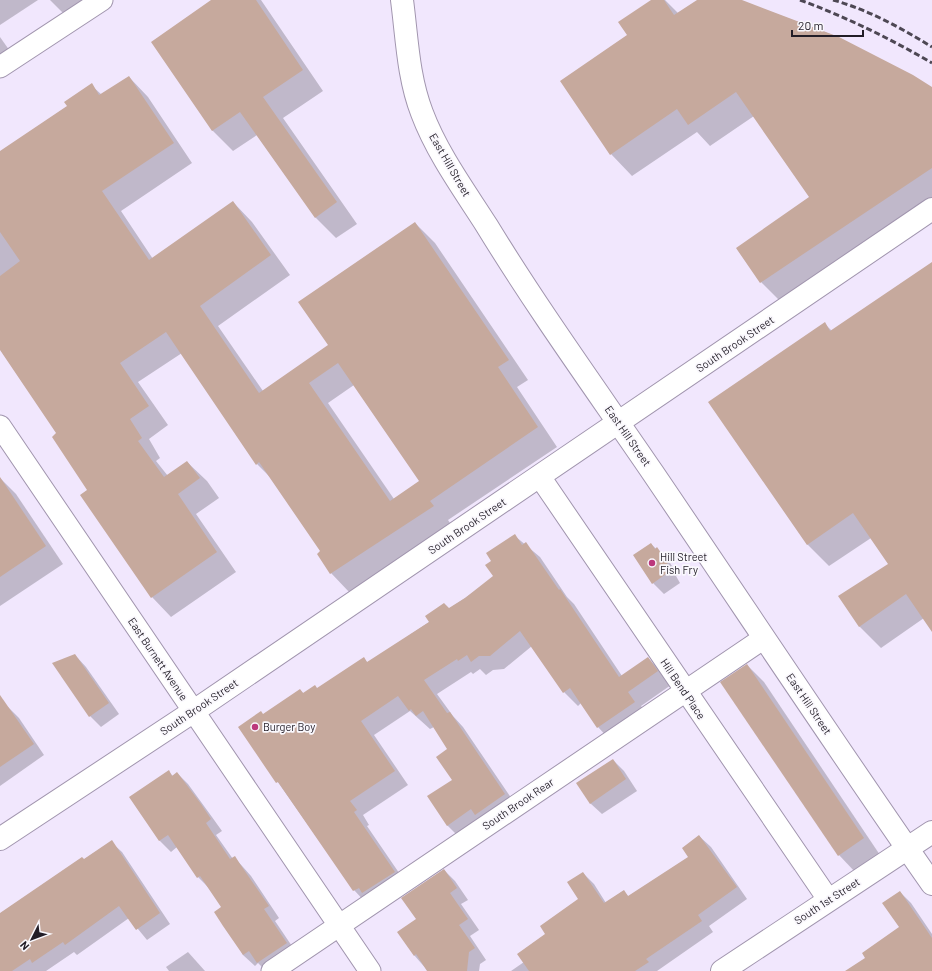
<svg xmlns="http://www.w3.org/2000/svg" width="932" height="971" viewBox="0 0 932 971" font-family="Barlow,sans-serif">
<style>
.shadow{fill:#0003;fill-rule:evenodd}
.building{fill:#c6a99d;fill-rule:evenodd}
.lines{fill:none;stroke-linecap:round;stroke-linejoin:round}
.street-casing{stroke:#a195ae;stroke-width:23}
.secondary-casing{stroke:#a195ae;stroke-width:24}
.street{stroke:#fff;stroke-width:21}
.secondary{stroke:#fff;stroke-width:22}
.rail{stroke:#4d4753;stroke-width:3;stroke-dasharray:6 3;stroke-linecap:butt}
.poi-dot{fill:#bc387c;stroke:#faf8fd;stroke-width:1.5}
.labels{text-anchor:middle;stroke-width:3.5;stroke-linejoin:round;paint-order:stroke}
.street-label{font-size:11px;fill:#221d27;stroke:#faf8fd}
.poi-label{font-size:11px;fill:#221d27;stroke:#faf8fd;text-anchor:start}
</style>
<rect width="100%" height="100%" fill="#f1e7fd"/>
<!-- shadow -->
<g class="shadow">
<path d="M 0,0 L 38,0 L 0,25 Z"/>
<path d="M 50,0 L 87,0 L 65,15 Z"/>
<path d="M 215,0 L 261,0 L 323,91 L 283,118 L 357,224 L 336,238 L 316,218 L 257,135 L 233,151 L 212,130 Z"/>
<path d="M 653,0 L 665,0 L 679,14 L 699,0 L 739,0 L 838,37 L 932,88 L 932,205 L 783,304 L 761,282 L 737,249 L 810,197 L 754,116 L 710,146 L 697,132 L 632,176 L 611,154 L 628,36 Z"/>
<path d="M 0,37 L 12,54 L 0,62 Z"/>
<path d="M 129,77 L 148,97 L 192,163 L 121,211 L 153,259 L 233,202 L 252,222 L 290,275 L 218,326 L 263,391 L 329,345 L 415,223 L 435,243 L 528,380 L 517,387 L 557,447 L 448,520 L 452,526 L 350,593 L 331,573 L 322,552 L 272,479 L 257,464 L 182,353 L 138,382 L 168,425 L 149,439 L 160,458 L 156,461 L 168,476 L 187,462 L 207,481 L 219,498 L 196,514 L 236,572 L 171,617 L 152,597 L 81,495 L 88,490 L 57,433 L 0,349 L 0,152 L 68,106 L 91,85 L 102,95 ZM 354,385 L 420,481 L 394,499 L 328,403 Z"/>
<path d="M 932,263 L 932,630 L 924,618 L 881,648 L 859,626 L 889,564 L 871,538 L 829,566 L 807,544 L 825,324 L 832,331 Z"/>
<path d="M 0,478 L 16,494 L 63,564 L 0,606 Z"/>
<path d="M 515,536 L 540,557 L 567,597 L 574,604 L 622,676 L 648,658 L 662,672 L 671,685 L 641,706 L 648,716 L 611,741 L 598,727 L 581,703 L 578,706 L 564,692 L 532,646 L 504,669 L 493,670 L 486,675 L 480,669 L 473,674 L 471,672 L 437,694 L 453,716 L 463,727 L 518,808 L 461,839 L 447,825 L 453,780 L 449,750 L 434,727 L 430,729 L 410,711 L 374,735 L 408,785 L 363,815 L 369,825 L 367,826 L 408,886 L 367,904 L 354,890 L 239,727 L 264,715 L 300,690 L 304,694 L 317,689 L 364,659 L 368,663 L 465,598 L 495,577 L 492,561 Z"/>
<path d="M 651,544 L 668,560 L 678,575 L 676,576 L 680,583 L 664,594 L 653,583 Z"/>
<path d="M 75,655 L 86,667 L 119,714 L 101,727 L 90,716 Z"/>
<path d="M 747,665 L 764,682 L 880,855 L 855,872 L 839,855 Z"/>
<path d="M 8,707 L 19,718 L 44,755 L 0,786 L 0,712 Z"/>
<path d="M 613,760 L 624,771 L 637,791 L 602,814 L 590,803 Z"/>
<path d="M 169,772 L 173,776 L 177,773 L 188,784 L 212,817 L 222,831 L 216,835 L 233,859 L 235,858 L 251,876 L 279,918 L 275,921 L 298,955 L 266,971 L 258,963 L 255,966 L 243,955 L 223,908 L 209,888 L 198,877 L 177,847 L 171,852 L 159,840 Z"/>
<path d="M 699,836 L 711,847 L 747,899 L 709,926 L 713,932 L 657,971 L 511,971 L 524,962 L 580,899 L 583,873 L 594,884 L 606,903 L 623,891 L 629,897 L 690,858 Z"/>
<path d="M 111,842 L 122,852 L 170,924 L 147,940 L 129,918 L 77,955 L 74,952 L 46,971 L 0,971 L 0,914 Z"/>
<path d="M 444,870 L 455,881 L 468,900 L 461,904 L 479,930 L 470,936 L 486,960 L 480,964 L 479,971 L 428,971 L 414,955 L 417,919 Z"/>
<path d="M 900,892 L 911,903 L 932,934 L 932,971 L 847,971 L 867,958 L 900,928 Z"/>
<path d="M 188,952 L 205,971 L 169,971 L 166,967 Z"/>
</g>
<!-- building -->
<g class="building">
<path d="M 211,0 L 256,0 L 303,70 L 263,97 L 337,202 L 315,218 L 240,112 L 212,131 L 151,42 Z"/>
<path d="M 651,0 L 664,0 L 674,15 L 697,0 L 742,0 L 839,37 L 913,75 L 932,87 L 932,168 L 760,283 L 736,248 L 809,197 L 736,92 L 688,125 L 677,109 L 610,155 L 560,81 L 627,35 L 618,22 Z"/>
<path d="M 129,76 L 174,143 L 102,191 L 149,260 L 233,201 L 271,255 L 200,306 L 259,393 L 328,345 L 298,302 L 415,222 L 509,360 L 498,367 L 538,427 L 430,501 L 434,506 L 330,574 L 317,554 L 320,551 L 259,462 L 256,465 L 166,332 L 120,363 L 149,406 L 130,419 L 142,438 L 138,441 L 164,477 L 187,461 L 200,478 L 178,494 L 217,552 L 151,598 L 80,495 L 87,490 L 52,437 L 56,433 L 0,350 L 0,276 L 20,261 L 0,232 L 0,151 L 67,106 L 64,102 L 92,83 L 99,95 ZM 338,363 L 419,481 L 390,501 L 309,383 Z"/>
<path d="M 932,262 L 932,632 L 906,594 L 859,627 L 838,596 L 888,564 L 853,513 L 807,545 L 708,402 L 825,322 L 830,331 Z"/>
<path d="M 0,477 L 46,546 L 0,577 Z"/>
<path d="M 515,534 L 522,545 L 526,542 L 559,590 L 560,589 L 619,677 L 648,657 L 658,671 L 628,692 L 635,702 L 597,728 L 570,688 L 563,693 L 520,631 L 490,656 L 479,656 L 471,662 L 467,655 L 458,661 L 457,659 L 424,680 L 447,713 L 450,712 L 505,794 L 475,815 L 471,809 L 447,826 L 427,796 L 452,780 L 436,757 L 447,749 L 423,711 L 416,716 L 411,709 L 409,711 L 398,696 L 361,721 L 395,771 L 350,801 L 357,810 L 354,812 L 395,872 L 362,893 L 359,888 L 353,891 L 278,782 L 276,783 L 238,727 L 261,711 L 263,714 L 300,689 L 303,693 L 315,685 L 317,688 L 364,657 L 367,662 L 429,622 L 425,616 L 444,603 L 449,608 L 465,598 L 493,576 L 485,565 L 491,561 L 486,553 Z"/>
<path d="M 651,543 L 655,549 L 657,547 L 668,563 L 665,565 L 670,571 L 652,584 L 633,555 Z"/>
<path d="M 75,654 L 109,703 L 89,717 L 52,663 Z"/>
<path d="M 747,664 L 864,838 L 838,856 L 720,682 Z"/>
<path d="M 0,695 L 34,744 L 0,767 Z"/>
<path d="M 613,759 L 626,779 L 590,804 L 576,783 Z"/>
<path d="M 169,770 L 172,776 L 177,772 L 201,804 L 211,819 L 206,823 L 230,859 L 235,856 L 240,864 L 269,906 L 264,909 L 287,943 L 257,963 L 249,951 L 243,955 L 223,926 L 214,912 L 221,907 L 200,876 L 197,878 L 168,835 L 159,841 L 129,797 Z"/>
<path d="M 699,835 L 737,887 L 698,915 L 702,921 L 646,959 L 649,962 L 635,971 L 529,971 L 517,954 L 545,934 L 540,926 L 578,899 L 567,882 L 583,872 L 604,903 L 624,890 L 628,896 L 688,857 L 682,848 Z"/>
<path d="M 112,840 L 160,913 L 136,930 L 119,906 L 65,945 L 63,942 L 32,963 L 30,959 L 12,971 L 0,971 L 0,913 L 82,857 L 84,859 Z"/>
<path d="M 444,869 L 457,888 L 450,893 L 468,919 L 459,925 L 475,948 L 469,952 L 467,971 L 427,971 L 416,954 L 414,956 L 397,932 L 416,919 L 401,898 Z"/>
<path d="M 900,891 L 932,938 L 932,971 L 845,971 L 865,958 L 862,953 L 899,927 L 882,903 Z"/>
</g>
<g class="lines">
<!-- street casing -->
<g class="street-casing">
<g id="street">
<path d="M 0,67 L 102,0"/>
<path d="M 0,426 L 370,971"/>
<path d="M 540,477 L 828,899"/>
<path d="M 272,971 L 764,638"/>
</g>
</g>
<!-- secondary casing -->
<g class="secondary-casing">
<g id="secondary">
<path d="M 402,0 C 407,38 408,77 422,113 C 437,153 464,190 487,226 C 539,311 597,391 653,473 C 746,610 837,748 932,884"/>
<path d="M 0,839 L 194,711 L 932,209"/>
<path d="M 722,971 L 932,832"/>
</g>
</g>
<!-- street -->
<use href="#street" class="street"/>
<!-- secondary -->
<use href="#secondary" class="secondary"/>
<!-- rail -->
<g class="rail">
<path d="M 800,0 C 846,17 889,38 932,63"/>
<path d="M 833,0 C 869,10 901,28 932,47"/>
</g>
</g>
<!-- markers -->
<g class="poi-dot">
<circle cx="652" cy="563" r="4"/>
<circle cx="255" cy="727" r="4"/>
</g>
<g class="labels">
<!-- street labels -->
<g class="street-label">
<text transform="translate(450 165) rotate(60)" y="4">East Hill Street</text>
<text transform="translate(735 344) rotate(-34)" y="4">South Brook Street</text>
<text transform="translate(628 436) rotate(55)" y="4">East Hill Street</text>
<text transform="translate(467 526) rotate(-34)" y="4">South Brook Street</text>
<text transform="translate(158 659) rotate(56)" y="4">East Burnett Avenue</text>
<text transform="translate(683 689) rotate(56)" y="4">Hill Bend Place</text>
<text transform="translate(809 704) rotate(56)" y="4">East Hill Street</text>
<text transform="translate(199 707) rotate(-34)" y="4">South Brook Street</text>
<text transform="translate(518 804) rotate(-34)" y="4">South Brook Rear</text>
<text transform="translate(827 901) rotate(-33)" y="4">South 1st Street</text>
</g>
<!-- poi labels -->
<g class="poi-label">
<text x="660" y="561">Hill Street<tspan x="660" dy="13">Fish Fry</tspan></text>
<text x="263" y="731">Burger Boy</text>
</g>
</g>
<!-- north arrow -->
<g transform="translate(32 939) rotate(228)" stroke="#faf8fd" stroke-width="3" paint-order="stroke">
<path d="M0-3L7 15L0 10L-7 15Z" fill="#221d27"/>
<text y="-6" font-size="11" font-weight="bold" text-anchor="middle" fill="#221d27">N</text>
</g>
<!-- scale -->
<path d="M792 30v6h71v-6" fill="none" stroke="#221d27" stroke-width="2"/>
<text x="798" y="30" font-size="12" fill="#221d27" stroke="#faf8fd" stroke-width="3" paint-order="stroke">20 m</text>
</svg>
